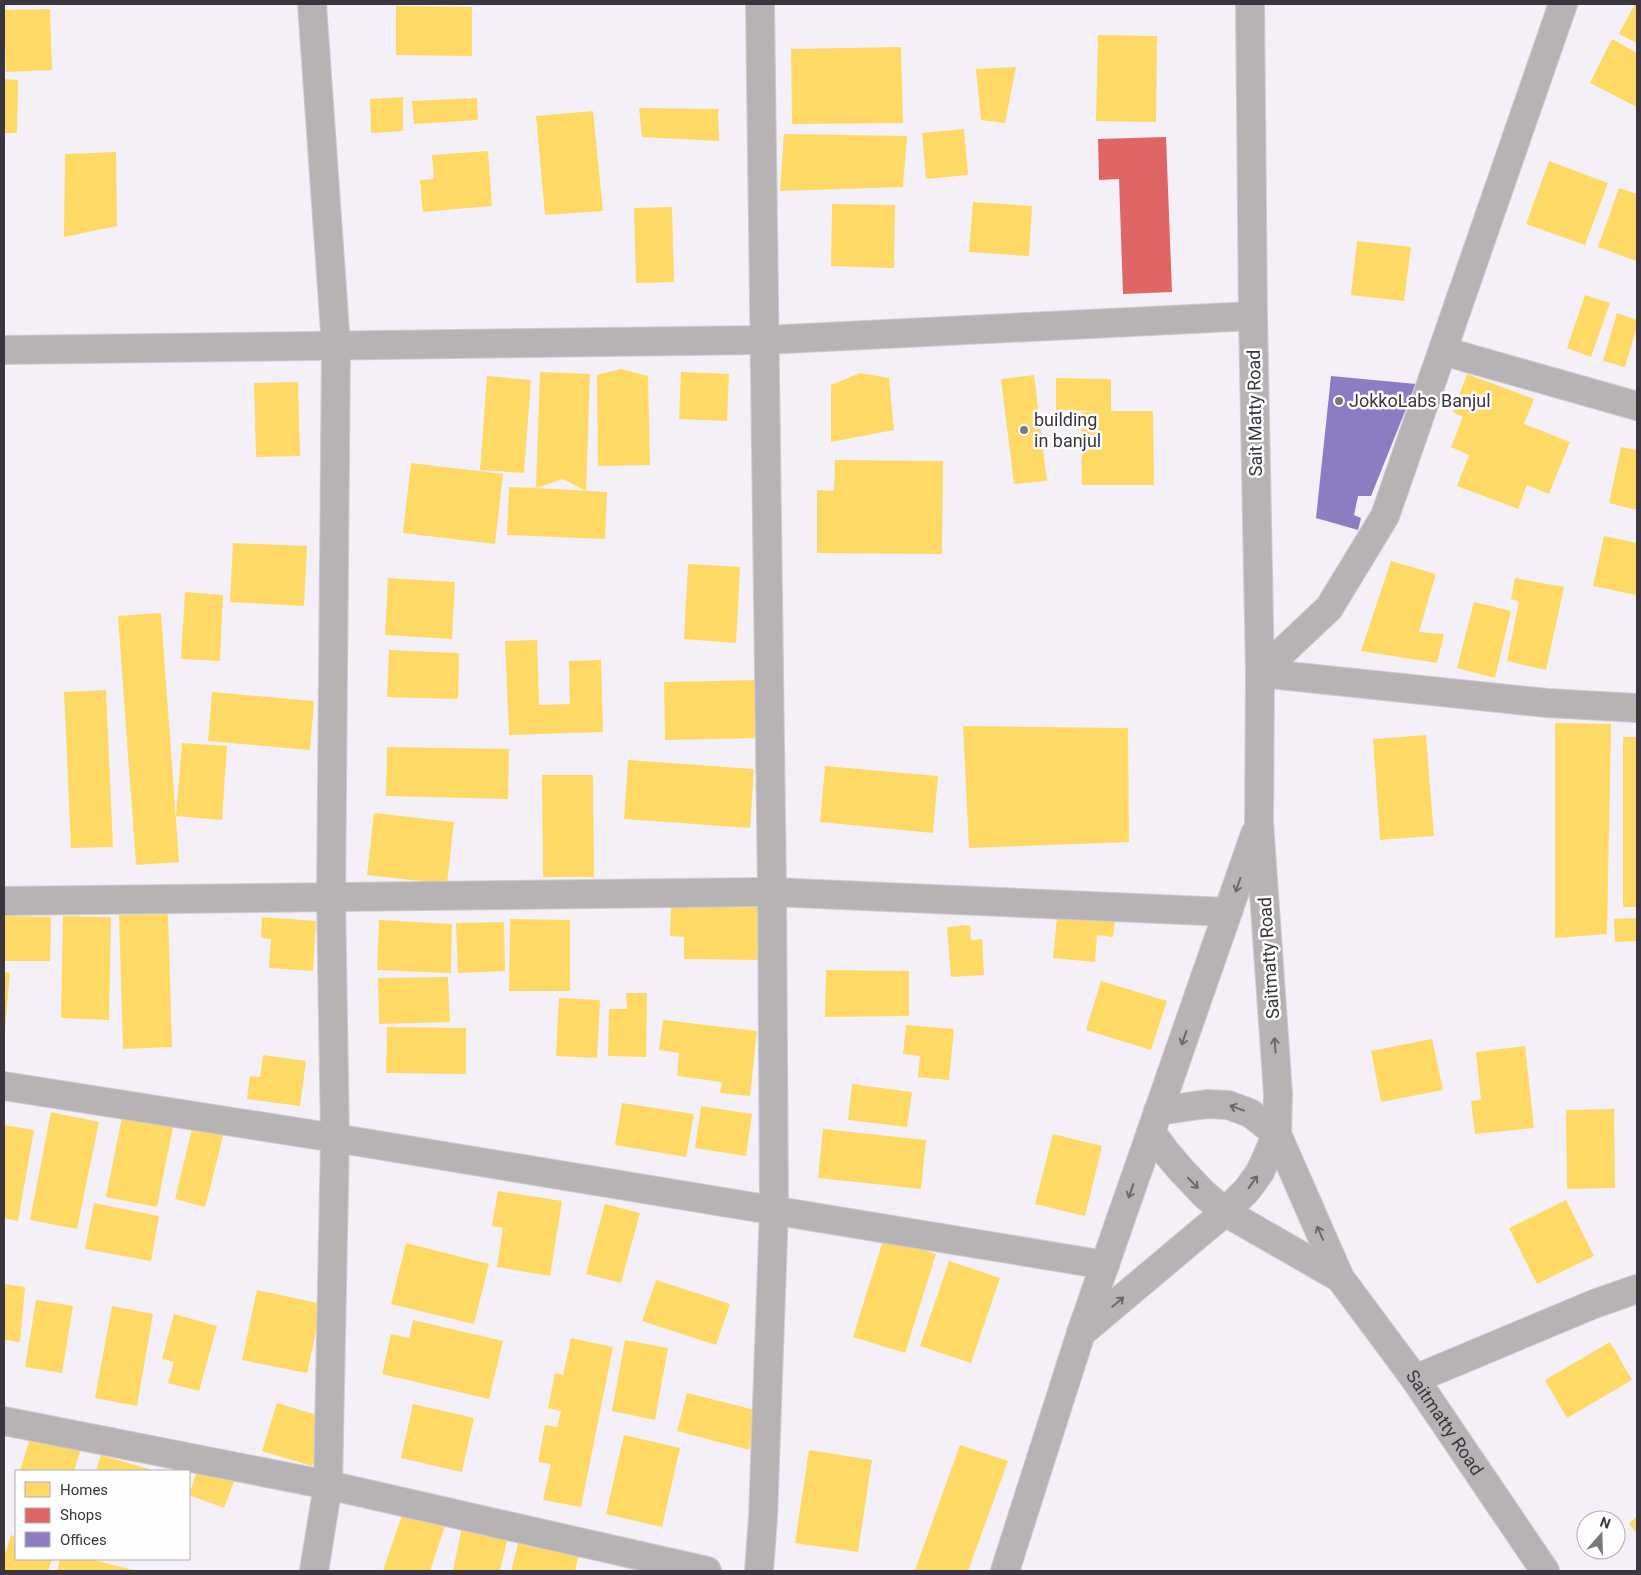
<svg xmlns="http://www.w3.org/2000/svg" width="1641" height="1575" viewBox="0 0 1641 1575" font-family="Roboto,sans-serif">
<style>
.homes{fill:#ffd966}
.shops{fill:#e06666}
.offices{fill:#8e7cc3}
.lines{fill:none;stroke-linecap:round;stroke-linejoin:round}
.minor-casing{stroke:#d0cbd2;stroke-width:30}
.minor{stroke:#b7b3b5;stroke-width:28}
.oneway{stroke:#6d676e}
.poi-dot{fill:#7c7680;stroke:#fefefe;stroke-width:2}
.labels{text-anchor:middle;stroke-width:5;stroke-linejoin:round;paint-order:stroke}
.poi-label{font-size:18px;fill:#3b353f;stroke:#fefefe;text-anchor:start}
.street-label{font-size:18px;fill:#3b353f;stroke:#fefefe}
</style>
<rect width="100%" height="100%" fill="#f5f0f8"/>
<!-- homes -->
<g class="homes">
<path d="M 1635,4 L 1637,4 L 1637,43 L 1619,34 Z"/>
<path d="M 396,6 L 472,7 L 472,56 L 396,55 Z"/>
<path d="M 50,9 L 52,70 L 6,72 L 4,10 Z"/>
<path d="M 1098,35 L 1157,36 L 1156,122 L 1096,121 Z"/>
<path d="M 1612,39 L 1637,53 L 1637,107 L 1590,83 Z"/>
<path d="M 901,47 L 903,123 L 792,124 L 791,49 Z"/>
<path d="M 1016,67 L 1005,123 L 981,120 L 976,69 Z"/>
<path d="M 4,79 L 18,80 L 17,133 L 4,133 Z"/>
<path d="M 403,97 L 403,131 L 371,133 L 370,99 Z"/>
<path d="M 477,98 L 478,120 L 414,124 L 412,101 Z"/>
<path d="M 639,108 L 718,109 L 719,141 L 642,137 Z"/>
<path d="M 593,111 L 603,211 L 545,215 L 536,116 Z"/>
<path d="M 964,129 L 968,175 L 926,179 L 922,133 Z"/>
<path d="M 784,134 L 907,136 L 903,187 L 780,191 Z"/>
<path d="M 488,151 L 492,206 L 423,212 L 420,180 L 434,179 L 432,155 Z"/>
<path d="M 116,152 L 117,226 L 64,237 L 65,154 Z"/>
<path d="M 1549,161 L 1608,183 L 1585,245 L 1526,224 Z"/>
<path d="M 1619,188 L 1637,194 L 1637,261 L 1598,247 Z"/>
<path d="M 973,202 L 1032,206 L 1029,256 L 969,252 Z"/>
<path d="M 832,204 L 895,205 L 894,268 L 831,266 Z"/>
<path d="M 672,207 L 674,282 L 636,283 L 634,208 Z"/>
<path d="M 1357,241 L 1411,247 L 1404,301 L 1351,295 Z"/>
<path d="M 1585,295 L 1610,303 L 1591,357 L 1567,348 Z"/>
<path d="M 1617,313 L 1637,320 L 1637,327 L 1625,367 L 1603,361 Z"/>
<path d="M 621,369 L 648,376 L 650,465 L 598,466 L 597,375 Z"/>
<path d="M 540,372 L 590,374 L 586,491 L 563,479 L 536,488 L 607,492 L 605,539 L 507,535 L 509,487 L 536,488 Z"/>
<path d="M 681,372 L 729,374 L 727,421 L 679,419 Z"/>
<path d="M 860,373 L 889,378 L 894,430 L 831,442 L 831,385 Z"/>
<path d="M 1467,374 L 1534,399 L 1524,424 L 1570,442 L 1549,494 L 1527,485 L 1518,509 L 1457,486 L 1469,455 L 1451,447 L 1463,417 L 1453,412 Z"/>
<path d="M 1034,375 L 1047,481 L 1014,484 L 1001,379 Z"/>
<path d="M 487,376 L 531,380 L 524,473 L 480,470 Z"/>
<path d="M 1056,378 L 1111,379 L 1111,411 L 1153,411 L 1154,485 L 1082,485 L 1081,412 L 1095,411 L 1056,410 Z"/>
<path d="M 298,382 L 300,456 L 256,457 L 254,383 Z"/>
<path d="M 1621,447 L 1637,450 L 1637,510 L 1609,503 Z"/>
<path d="M 835,460 L 943,461 L 942,554 L 817,553 L 817,490 L 834,491 Z"/>
<path d="M 411,463 L 503,474 L 495,544 L 403,533 Z"/>
<path d="M 1604,536 L 1637,543 L 1637,588 L 1636,595 L 1593,586 Z"/>
<path d="M 233,543 L 307,546 L 304,606 L 230,602 Z"/>
<path d="M 1391,561 L 1436,574 L 1419,632 L 1444,634 L 1437,663 L 1361,651 Z"/>
<path d="M 688,564 L 740,567 L 736,643 L 684,639 Z"/>
<path d="M 388,578 L 455,582 L 452,639 L 385,635 Z"/>
<path d="M 1515,578 L 1564,587 L 1546,670 L 1507,661 L 1519,601 L 1511,599 Z"/>
<path d="M 185,592 L 223,595 L 220,661 L 181,659 Z"/>
<path d="M 1474,602 L 1511,611 L 1495,678 L 1457,668 Z"/>
<path d="M 161,613 L 179,862 L 136,865 L 118,616 Z"/>
<path d="M 537,640 L 539,705 L 570,704 L 569,661 L 601,660 L 603,732 L 509,735 L 505,641 Z"/>
<path d="M 389,650 L 459,653 L 458,699 L 387,697 Z"/>
<path d="M 760,680 L 761,738 L 665,740 L 664,682 Z"/>
<path d="M 106,690 L 113,847 L 71,848 L 64,692 Z"/>
<path d="M 212,692 L 314,701 L 310,750 L 208,741 Z"/>
<path d="M 1555,723 L 1611,724 L 1607,934 L 1555,938 Z"/>
<path d="M 963,726 L 1128,728 L 1129,842 L 969,848 Z"/>
<path d="M 1426,735 L 1434,836 L 1380,840 L 1373,739 Z"/>
<rect x="1623" y="737" width="14" height="170"/>
<path d="M 182,743 L 227,746 L 222,820 L 176,816 Z"/>
<path d="M 387,747 L 509,749 L 508,799 L 386,796 Z"/>
<path d="M 628,760 L 754,769 L 750,828 L 624,819 Z"/>
<path d="M 825,766 L 938,776 L 933,833 L 820,822 Z"/>
<path d="M 542,775 L 593,775 L 594,877 L 543,877 Z"/>
<path d="M 374,813 L 454,822 L 447,884 L 367,875 Z"/>
<path d="M 671,906 L 769,907 L 768,960 L 684,959 L 684,937 L 670,936 Z"/>
<path d="M 1058,908 L 1116,913 L 1113,937 L 1097,935 L 1095,962 L 1053,958 Z"/>
<path d="M 168,914 L 172,1047 L 123,1049 L 119,915 Z"/>
<path d="M 4,916 L 51,917 L 50,961 L 4,961 Z"/>
<path d="M 63,916 L 111,917 L 109,1020 L 61,1018 Z"/>
<path d="M 262,917 L 316,921 L 313,971 L 269,968 L 271,939 L 261,938 Z"/>
<path d="M 1637,918 L 1637,941 L 1615,942 L 1614,919 Z"/>
<path d="M 510,919 L 570,920 L 570,991 L 509,991 Z"/>
<path d="M 379,920 L 452,924 L 451,973 L 377,970 Z"/>
<path d="M 504,922 L 505,971 L 458,973 L 456,923 Z"/>
<path d="M 970,925 L 971,940 L 982,939 L 984,975 L 951,977 L 947,927 Z"/>
<path d="M 826,970 L 909,971 L 909,1016 L 825,1017 Z"/>
<path d="M 4,972 L 10,973 L 5,1029 L 4,1029 Z"/>
<path d="M 448,977 L 450,1022 L 379,1024 L 378,978 Z"/>
<path d="M 1101,981 L 1167,1001 L 1151,1050 L 1086,1030 Z"/>
<path d="M 626,993 L 647,993 L 646,1057 L 608,1056 L 609,1009 L 627,1009 Z"/>
<path d="M 559,998 L 600,1000 L 597,1058 L 556,1056 Z"/>
<path d="M 663,1020 L 757,1031 L 750,1096 L 720,1093 L 722,1082 L 677,1076 L 679,1053 L 659,1050 Z"/>
<path d="M 906,1025 L 954,1029 L 949,1080 L 918,1077 L 920,1056 L 903,1054 Z"/>
<path d="M 387,1027 L 466,1028 L 466,1074 L 386,1073 Z"/>
<path d="M 1432,1039 L 1443,1090 L 1381,1102 L 1371,1051 Z"/>
<path d="M 1525,1046 L 1534,1128 L 1475,1134 L 1471,1101 L 1481,1100 L 1476,1052 Z"/>
<path d="M 263,1055 L 306,1061 L 300,1106 L 247,1099 L 250,1076 L 260,1077 Z"/>
<path d="M 852,1084 L 912,1092 L 907,1127 L 848,1120 Z"/>
<path d="M 622,1103 L 694,1114 L 686,1157 L 615,1145 Z"/>
<path d="M 701,1106 L 752,1114 L 746,1156 L 695,1148 Z"/>
<path d="M 124,1107 L 175,1117 L 157,1207 L 106,1197 Z"/>
<path d="M 1614,1109 L 1615,1188 L 1567,1189 L 1566,1110 Z"/>
<path d="M 51,1112 L 99,1122 L 77,1229 L 30,1220 Z"/>
<path d="M 4,1125 L 34,1130 L 18,1221 L 4,1218 Z"/>
<path d="M 193,1125 L 224,1133 L 205,1207 L 175,1199 Z"/>
<path d="M 823,1129 L 926,1140 L 921,1189 L 818,1178 Z"/>
<path d="M 1053,1134 L 1102,1146 L 1085,1216 L 1035,1204 Z"/>
<path d="M 498,1191 L 562,1201 L 550,1276 L 497,1267 L 503,1228 L 492,1226 Z"/>
<path d="M 1566,1200 L 1594,1256 L 1537,1284 L 1509,1228 Z"/>
<path d="M 94,1203 L 159,1216 L 151,1261 L 85,1249 Z"/>
<path d="M 605,1204 L 640,1213 L 621,1283 L 586,1274 Z"/>
<path d="M 884,1237 L 936,1254 L 905,1353 L 853,1337 Z"/>
<path d="M 406,1243 L 489,1264 L 474,1324 L 391,1304 Z"/>
<path d="M 949,1261 L 1000,1278 L 971,1363 L 920,1346 Z"/>
<path d="M 656,1280 L 730,1304 L 716,1345 L 642,1321 Z"/>
<path d="M 4,1284 L 25,1287 L 20,1342 L 4,1340 Z"/>
<path d="M 257,1290 L 322,1304 L 307,1373 L 242,1360 Z"/>
<path d="M 36,1300 L 73,1306 L 62,1373 L 25,1367 Z"/>
<path d="M 112,1306 L 153,1314 L 137,1406 L 95,1398 Z"/>
<path d="M 174,1314 L 217,1326 L 199,1391 L 168,1383 L 174,1362 L 162,1359 Z"/>
<path d="M 413,1320 L 503,1341 L 489,1399 L 382,1374 L 391,1334 L 409,1338 Z"/>
<path d="M 571,1338 L 613,1347 L 581,1507 L 543,1500 L 551,1464 L 538,1462 L 545,1425 L 557,1427 L 561,1411 L 548,1408 L 555,1373 L 563,1375 Z"/>
<path d="M 625,1340 L 668,1348 L 655,1420 L 612,1411 Z"/>
<path d="M 1610,1342 L 1632,1380 L 1567,1418 L 1545,1380 Z"/>
<path d="M 687,1393 L 759,1411 L 749,1450 L 677,1431 Z"/>
<path d="M 277,1403 L 327,1418 L 312,1466 L 262,1451 Z"/>
<path d="M 413,1404 L 474,1418 L 462,1472 L 401,1458 Z"/>
<path d="M 32,1431 L 82,1445 L 74,1471 L 20,1471 Z"/>
<path d="M 624,1435 L 680,1448 L 662,1527 L 606,1514 Z"/>
<path d="M 960,1445 L 1008,1461 L 968,1571 L 920,1571 L 915,1570 Z"/>
<path d="M 809,1450 L 872,1460 L 858,1552 L 795,1543 Z"/>
<path d="M 101,1455 L 152,1470 L 152,1471 L 96,1471 Z"/>
<path d="M 199,1464 L 236,1477 L 224,1508 L 189,1495 Z"/>
<path d="M 403,1512 L 445,1526 L 430,1571 L 383,1571 Z"/>
<path d="M 1637,1516 L 1637,1534 L 1629,1524 Z"/>
<path d="M 463,1522 L 509,1532 L 500,1571 L 453,1571 Z"/>
<path d="M 11,1535 L 16,1537 L 16,1559 L 52,1559 L 48,1571 L 4,1571 L 4,1557 Z"/>
<path d="M 520,1536 L 580,1550 L 575,1571 L 511,1571 Z"/>
<path d="M 60,1559 L 90,1559 L 137,1571 L 57,1571 Z"/>
</g>
<!-- shops -->
<path class="shops" d="M 1166,137 L 1172,292 L 1123,294 L 1119,179 L 1099,180 L 1098,139 Z"/>
<!-- offices -->
<path class="offices" d="M 1331,376 L 1416,384 L 1371,496 L 1358,496 L 1354,515 L 1361,518 L 1358,530 L 1316,518 Z"/>
<g class="lines">
<!-- minor casing -->
<g class="minor-casing">
<g id="minor">
<path d="M 312,4 L 336,346 L 331,897 L 335,1138 L 328,1485 L 314,1571"/>
<path d="M 4,350 L 764,340 L 1253,316"/>
<path d="M 1443,351 L 1637,406"/>
<path d="M 1260,673 L 1329,608 L 1385,516 L 1563,4"/>
<path d="M 1260,673 L 1547,703 L 1637,708"/>
<path d="M 4,901 L 772,892 L 1228,912"/>
<path d="M 4,1086 L 335,1138 L 1105,1265"/>
<path id="s1" d="M 1158,1111 L 1207,1104 L 1228,1105 L 1250,1113 L 1277,1134 L 1340,1278 L 1415,1379 L 1545,1571"/>
<path d="M 1151,1132 L 1165,1151 L 1182,1171 L 1204,1194 L 1225,1212 L 1340,1278"/>
<path d="M 1081,1333 L 1225,1212 L 1247,1190 L 1260,1172 L 1277,1134 L 1278,1094 L 1259,822 L 1260,673 L 1253,316 L 1250,4"/>
<path d="M 1415,1379 L 1594,1304 L 1637,1289"/>
<path d="M 4,1421 L 328,1485 L 707,1571"/>
<path d="M 759,1571 L 763,1517 L 774,1209 L 772,892 L 760,4"/>
<path d="M 1005,1571 L 1081,1333 L 1255,834"/>
</g>
</g>
<!-- minor -->
<use href="#minor" class="minor"/>
</g>
<!-- one-way arrows -->
<defs><path id="oneway-shaft" d="M-6 0H5M1.5-3L5.5 0L1.5 3" fill="none" stroke-width="1.6" stroke-linecap="round" stroke-linejoin="round" transform="scale(1.25)"/></defs>
<g class="oneway">
<use href="#oneway-shaft" transform="translate(1238 885) rotate(109)"/>
<use href="#oneway-shaft" transform="translate(1184 1038) rotate(109)"/>
<use href="#oneway-shaft" transform="translate(1275 1045) rotate(-94)"/>
<use href="#oneway-shaft" transform="translate(1237 1108) rotate(-160)"/>
<use href="#oneway-shaft" transform="translate(1253 1182) rotate(-54)"/>
<use href="#oneway-shaft" transform="translate(1193 1183) rotate(46)"/>
<use href="#oneway-shaft" transform="translate(1131 1191) rotate(109)"/>
<use href="#oneway-shaft" transform="translate(1320 1233) rotate(-114)"/>
<use href="#oneway-shaft" transform="translate(1118 1302) rotate(-40)"/>
</g>
<!-- markers -->
<g class="poi-dot">
<circle cx="1339" cy="401" r="5"/>
<circle cx="1024" cy="430" r="5"/>
</g>
<g class="labels">
<!-- poi labels -->
<g class="poi-label">
<text x="1349" y="407">JokkoLabs Banjul</text>
<text x="1034" y="426">building<tspan x="1034" dy="21">in banjul</tspan></text>
</g>
<!-- street labels -->
<g class="street-label">
<text transform="translate(1255 413) rotate(-91)" y="6">Sait Matty Road</text>
<text transform="translate(1269 958) rotate(-94)" y="6">Saitmatty Road</text>
<text dy="6" stroke="none"><textPath href="#s1" startOffset="464">Saitmatty Road</textPath></text>
</g>
</g>
<!-- border -->
<rect width="1641" height="1575" fill="none" stroke="#3b353f" stroke-width="10"/>
<!-- legend -->
<rect x="15" y="1470" width="175" height="90" fill="#fefefe" stroke="#b0aeb2"/>
<rect x="25" y="1482" width="25" height="15" fill="#ffd966" stroke="#b0aeb2"/>
<text x="60" y="1495" font-size="15" fill="#3b353f">Homes</text>
<rect x="25" y="1508" width="25" height="15" fill="#e06666" stroke="#b0aeb2"/>
<text x="60" y="1520" font-size="15" fill="#3b353f">Shops</text>
<rect x="25" y="1532" width="25" height="15" fill="#8e7cc3" stroke="#b0aeb2"/>
<text x="60" y="1545" font-size="15" fill="#3b353f">Offices</text>
<!-- north arrow -->
<g transform="translate(1601 1535) rotate(20)"><circle r="24" fill="#fefefe" stroke="#b0aeb2"/>
<path d="M0-4L9 19L0 12L-9 19Z" fill="#7c7680"/>
<text y="-8" font-size="14" font-weight="bold" text-anchor="middle" fill="#3b353f">N</text>
</g>
</svg>
